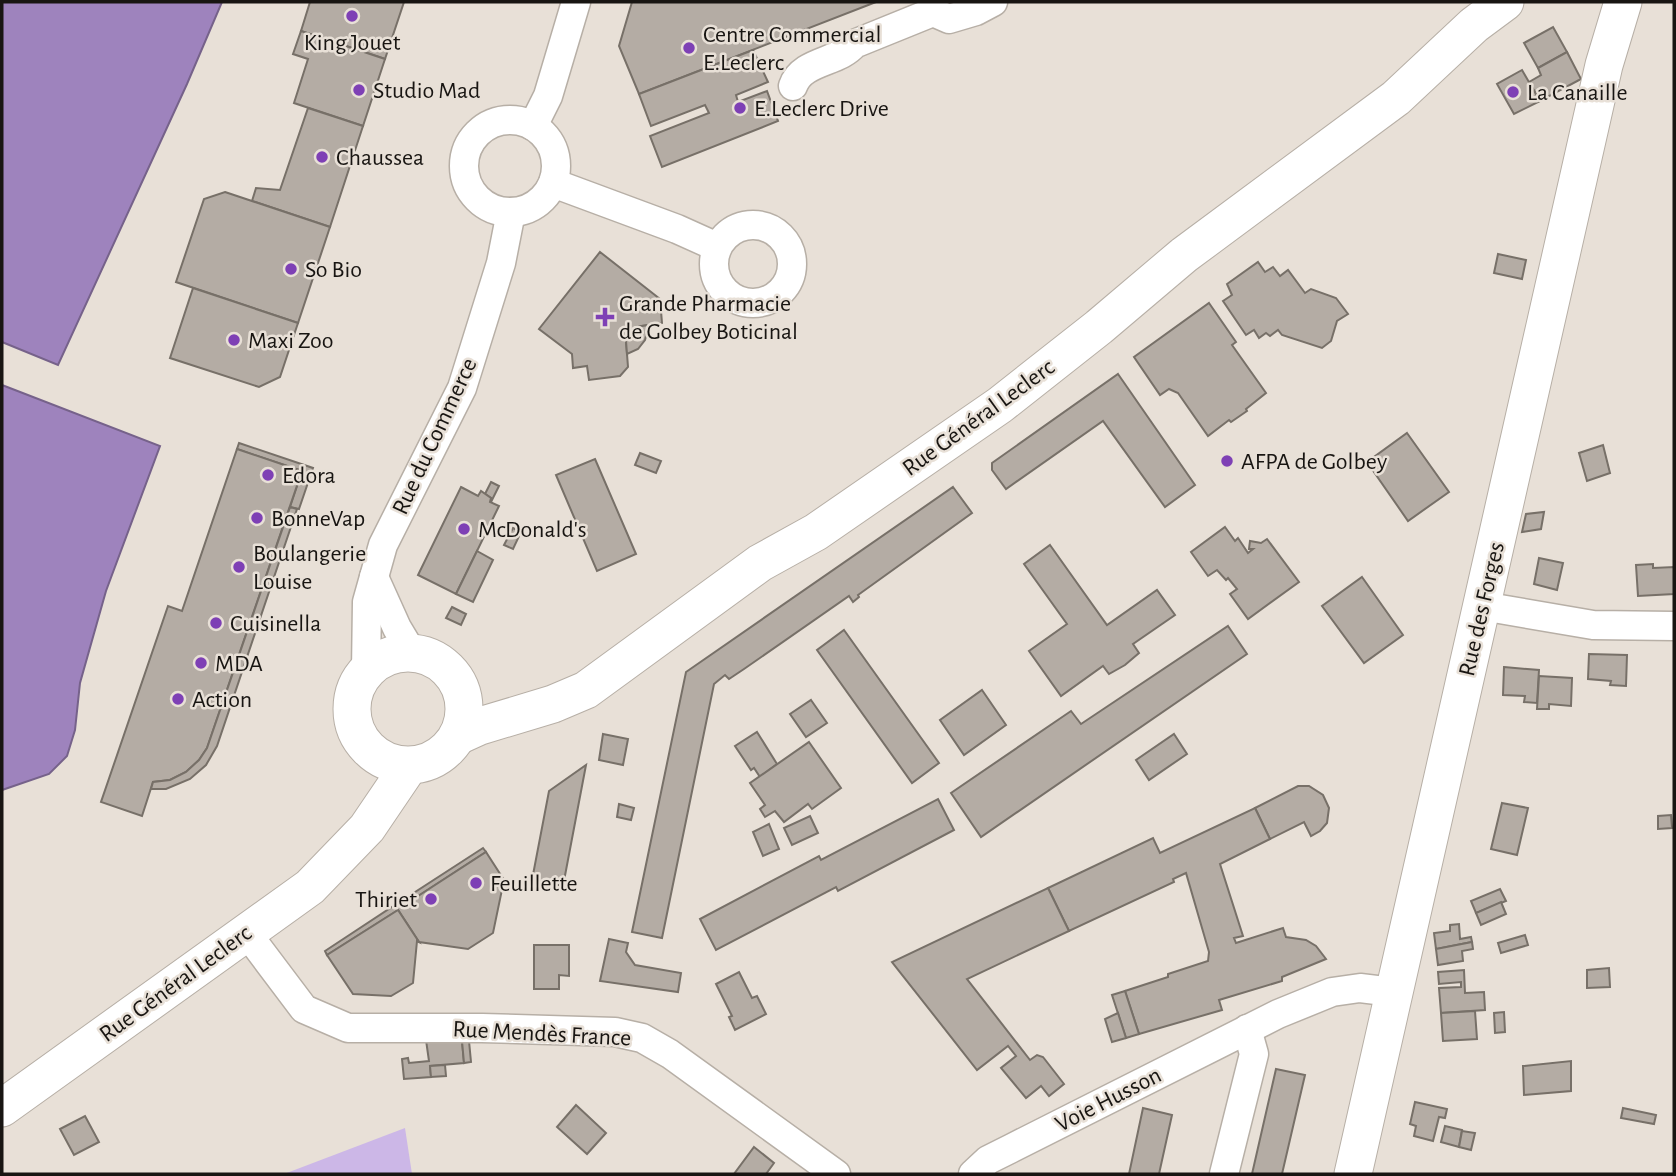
<svg xmlns="http://www.w3.org/2000/svg" width="1676" height="1176" viewBox="0 0 1676 1176" font-family="'Alegreya Sans',sans-serif">
<style>
.green{fill:#ccb7e7}
.water{fill:#9e83bd;stroke:#76628a;stroke-width:2}
.building{fill:#b4aca4;stroke:#777068;stroke-width:2}
.lines{fill:none;stroke-linecap:round;stroke-linejoin:round}
.minor-casing{stroke:#b7afa6;stroke-width:31}
.major-casing{stroke:#b7afa6;stroke-width:39}
.minor{stroke:#fff;stroke-width:28}
.major{stroke:#fff;stroke-width:37}
.poi-dot{fill:#7e40b5;stroke:#e8e0d7;stroke-width:2.5}
.labels{text-anchor:middle;stroke-width:5;stroke-linejoin:round;paint-order:stroke}
.poi-label{font-size:24px;fill:#181512;stroke:#e8e0d7;text-anchor:start}
.street-label{font-size:24px;fill:#181512;stroke:#e8e0d7}
</style>
<rect width="100%" height="100%" fill="#e8e0d7"/>
<!-- green -->
<path class="green" d="M 405,1128 L 412,1174 L 284,1174 Z"/>
<!-- water -->
<g class="water">
<path d="M 2,2 L 222,2 L 187,84 L 58,365 L 2,342 Z"/>
<path d="M 2,385 L 160,446 L 106,591 L 80,683 L 75,730 L 67,756 L 49,774 L 2,790 Z"/>
</g>
<!-- building -->
<g class="building">
<path d="M 310,2 L 404,2 L 385,59 L 301,31 Z"/>
<path d="M 632,2 L 876,2 L 639,94 L 619,46 Z"/>
<path d="M 1553,27 L 1567,52 L 1538,68 L 1524,43 Z"/>
<path d="M 301,31 L 385,59 L 363,126 L 294,103 L 308,59 L 293,54 Z"/>
<path d="M 753,50 L 768,82 L 736,95 L 738,102 L 767,91 L 778,121 L 662,167 L 650,136 L 709,113 L 705,105 L 651,126 L 639,94 Z"/>
<path d="M 1567,52 L 1581,79 L 1540,101 L 1529,82 L 1541,75 L 1538,68 Z"/>
<path d="M 1522,70 L 1540,101 L 1514,114 L 1497,84 Z"/>
<path d="M 308,108 L 363,126 L 330,227 L 252,201 L 256,188 L 280,190 Z"/>
<path d="M 225,192 L 330,227 L 298,323 L 176,282 L 204,199 Z"/>
<path d="M 600,252 L 660,299 L 662,323 L 635,327 L 626,341 L 628,367 L 620,376 L 589,380 L 587,366 L 573,368 L 572,354 L 539,329 Z"/>
<path d="M 1498,254 L 1526,260 L 1522,279 L 1494,273 Z"/>
<path d="M 1258,262 L 1265,272 L 1273,267 L 1280,276 L 1288,270 L 1305,293 L 1311,289 L 1336,298 L 1348,314 L 1337,321 L 1331,341 L 1322,348 L 1282,335 L 1278,330 L 1270,336 L 1266,333 L 1259,338 L 1254,330 L 1246,335 L 1223,301 L 1232,295 L 1227,284 Z"/>
<path d="M 193,288 L 298,323 L 280,377 L 259,387 L 170,358 Z"/>
<path d="M 1209,303 L 1236,342 L 1232,345 L 1266,393 L 1246,409 L 1247,411 L 1231,422 L 1229,420 L 1208,436 L 1178,393 L 1169,389 L 1160,395 L 1134,357 Z"/>
<path d="M 649,325 L 645,340 L 638,349 L 627,354 L 626,341 L 635,327 Z"/>
<path d="M 1118,374 L 1195,485 L 1165,507 L 1103,421 L 1006,489 L 992,470 L 992,463 Z"/>
<path d="M 1407,433 L 1449,492 L 1408,521 L 1367,462 Z"/>
<path d="M 239,443 L 313,468 L 299,509 L 290,507 L 302,471 L 237,449 Z"/>
<path d="M 1603,445 L 1610,473 L 1587,481 L 1579,453 Z"/>
<path d="M 237,449 L 302,471 L 207,748 L 199,760 L 186,772 L 170,780 L 153,782 L 142,816 L 101,802 L 168,606 L 182,611 Z"/>
<path d="M 640,453 L 661,461 L 656,473 L 635,465 Z"/>
<path d="M 595,459 L 636,554 L 597,571 L 556,475 Z"/>
<path d="M 491,482 L 499,486 L 491,502 L 491,498 L 485,494 Z"/>
<path d="M 461,487 L 478,496 L 481,491 L 491,498 L 490,502 L 499,506 L 456,594 L 418,575 Z"/>
<path d="M 953,487 L 972,513 L 858,595 L 859,597 L 853,602 L 849,596 L 744,669 L 729,679 L 725,675 L 714,684 L 662,938 L 632,932 L 686,672 Z"/>
<path d="M 290,507 L 297,509 L 217,746 L 206,765 L 190,779 L 166,789 L 151,789 L 153,782 L 170,780 L 186,772 L 199,760 L 207,748 Z"/>
<path d="M 1544,512 L 1541,529 L 1522,532 L 1526,514 Z"/>
<path d="M 1225,527 L 1235,541 L 1238,538 L 1248,553 L 1253,549 L 1249,549 L 1250,541 L 1261,543 L 1267,539 L 1299,582 L 1248,619 L 1230,594 L 1237,589 L 1228,578 L 1226,580 L 1217,570 L 1208,576 L 1191,552 Z"/>
<path d="M 513,528 L 521,532 L 513,549 L 504,545 Z"/>
<path d="M 1050,545 L 1107,625 L 1157,590 L 1175,615 L 1133,644 L 1139,653 L 1125,665 L 1109,674 L 1103,666 L 1061,696 L 1029,651 L 1067,624 L 1024,564 Z"/>
<path d="M 477,551 L 493,560 L 473,602 L 456,594 Z"/>
<path d="M 1539,558 L 1563,563 L 1557,590 L 1534,584 Z"/>
<path d="M 1653,564 L 1653,568 L 1674,567 L 1674,594 L 1638,596 L 1636,565 Z"/>
<path d="M 1362,577 L 1403,635 L 1364,663 L 1322,606 Z"/>
<path d="M 452,607 L 466,614 L 461,625 L 446,618 Z"/>
<path d="M 1228,626 L 1247,654 L 981,837 L 951,793 L 1071,711 L 1081,724 Z"/>
<path d="M 844,630 L 939,763 L 912,783 L 817,650 Z"/>
<path d="M 1589,654 L 1627,655 L 1626,686 L 1610,685 L 1611,681 L 1588,679 Z"/>
<path d="M 1504,667 L 1539,670 L 1537,703 L 1524,702 L 1525,696 L 1503,695 Z"/>
<path d="M 1539,676 L 1572,678 L 1571,706 L 1549,704 L 1549,709 L 1537,709 Z"/>
<path d="M 982,690 L 1006,725 L 964,755 L 940,720 Z"/>
<path d="M 811,700 L 827,723 L 806,737 L 790,714 Z"/>
<path d="M 757,732 L 777,764 L 760,777 L 754,768 L 751,770 L 735,746 Z"/>
<path d="M 603,734 L 628,739 L 623,765 L 599,760 Z"/>
<path d="M 1174,734 L 1187,754 L 1149,780 L 1136,760 Z"/>
<path d="M 809,742 L 841,788 L 812,809 L 808,804 L 784,822 L 775,811 L 765,817 L 760,809 L 765,805 L 750,783 Z"/>
<path d="M 586,765 L 563,886 L 532,880 L 549,791 Z"/>
<path d="M 1298,786 L 1309,786 L 1323,795 L 1329,808 L 1327,823 L 1320,831 L 1311,836 L 1304,822 L 1270,839 L 1255,808 Z"/>
<path d="M 938,799 L 954,830 L 838,891 L 836,887 L 716,950 L 700,919 L 819,856 L 821,860 Z"/>
<path d="M 1502,803 L 1528,808 L 1517,855 L 1491,849 Z"/>
<path d="M 619,804 L 634,808 L 631,820 L 617,817 Z"/>
<path d="M 1255,808 L 1270,839 L 1220,864 L 1243,936 L 1234,938 L 1236,943 L 1283,928 L 1286,937 L 1306,940 L 1316,946 L 1326,959 L 1282,977 L 1282,981 L 1219,1000 L 1222,1010 L 1139,1034 L 1125,991 L 1168,977 L 1168,974 L 1208,961 L 1209,952 L 1186,873 L 1173,879 L 1174,882 L 1069,931 L 1048,888 L 1153,838 L 1160,853 Z"/>
<path d="M 1671,815 L 1672,828 L 1658,829 L 1658,816 Z"/>
<path d="M 810,816 L 818,833 L 792,845 L 784,828 Z"/>
<path d="M 769,824 L 779,849 L 763,856 L 753,832 Z"/>
<path d="M 483,848 L 486,852 L 412,900 L 409,896 Z"/>
<path d="M 486,852 L 504,880 L 493,933 L 468,949 L 419,942 L 395,905 L 409,896 L 412,900 Z"/>
<path d="M 1048,888 L 1069,931 L 967,979 L 1030,1060 L 1037,1055 L 1043,1057 L 1064,1084 L 1049,1096 L 1041,1086 L 1026,1098 L 1001,1068 L 1016,1056 L 1008,1046 L 977,1070 L 892,962 Z"/>
<path d="M 1500,889 L 1506,901 L 1476,913 L 1471,901 Z"/>
<path d="M 1501,902 L 1506,914 L 1481,925 L 1476,913 Z"/>
<path d="M 395,905 L 398,910 L 327,955 L 325,951 Z"/>
<path d="M 398,910 L 419,942 L 417,941 L 413,983 L 391,996 L 353,994 L 327,955 Z"/>
<path d="M 1459,924 L 1460,939 L 1471,937 L 1472,942 L 1436,949 L 1434,933 L 1450,931 L 1450,925 Z"/>
<path d="M 1525,935 L 1528,945 L 1501,953 L 1498,943 Z"/>
<path d="M 609,939 L 628,943 L 626,952 L 635,965 L 681,973 L 678,992 L 600,981 Z"/>
<path d="M 1472,942 L 1473,949 L 1462,951 L 1463,961 L 1438,965 L 1436,949 Z"/>
<path d="M 534,945 L 569,945 L 569,976 L 559,975 L 559,989 L 534,989 Z"/>
<path d="M 1609,968 L 1610,987 L 1587,988 L 1587,970 Z"/>
<path d="M 1464,970 L 1465,993 L 1484,992 L 1485,1010 L 1441,1013 L 1439,988 L 1461,987 L 1461,982 L 1439,984 L 1438,972 Z"/>
<path d="M 739,972 L 752,998 L 757,996 L 766,1014 L 735,1030 L 729,1017 L 732,1016 L 716,984 Z"/>
<path d="M 1125,991 L 1139,1034 L 1126,1038 L 1112,995 Z"/>
<path d="M 1475,1011 L 1477,1039 L 1443,1041 L 1441,1013 Z"/>
<path d="M 1504,1012 L 1505,1032 L 1495,1033 L 1494,1013 Z"/>
<path d="M 1118,1013 L 1126,1038 L 1112,1042 L 1105,1019 Z"/>
<path d="M 426,1040 L 462,1041 L 464,1063 L 430,1066 L 431,1077 L 404,1079 L 402,1059 L 408,1058 L 409,1063 L 429,1061 Z"/>
<path d="M 462,1041 L 469,1041 L 471,1062 L 464,1063 Z"/>
<path d="M 1571,1061 L 1571,1091 L 1524,1095 L 1523,1066 Z"/>
<path d="M 445,1065 L 446,1076 L 431,1077 L 430,1066 Z"/>
<path d="M 1276,1069 L 1305,1075 L 1282,1174 L 1252,1174 Z"/>
<path d="M 1415,1102 L 1447,1109 L 1445,1118 L 1439,1117 L 1433,1141 L 1414,1136 L 1416,1126 L 1410,1124 Z"/>
<path d="M 576,1105 L 606,1133 L 587,1154 L 557,1127 Z"/>
<path d="M 1143,1108 L 1172,1115 L 1159,1174 L 1129,1174 Z"/>
<path d="M 1623,1108 L 1656,1115 L 1654,1124 L 1621,1118 Z"/>
<path d="M 85,1116 L 99,1142 L 74,1155 L 60,1129 Z"/>
<path d="M 1445,1126 L 1462,1130 L 1459,1147 L 1441,1142 Z"/>
<path d="M 1462,1131 L 1475,1133 L 1471,1150 L 1459,1147 Z"/>
<path d="M 754,1147 L 774,1163 L 766,1174 L 734,1174 Z"/>
</g>
<g class="lines">
<!-- minor casing -->
<g class="minor-casing">
<g id="minor">
<path d="M 793,86 C 802,60 839,63 854,44 L 933,12 L 949,19 L 976,11 L 993,2"/>
<circle cx="510" cy="166" r="46"/>
<path d="M 533,126 L 548,96 L 576,2"/>
<path d="M 553,183 L 677,229 L 717,247"/>
<circle cx="753" cy="264" r="39"/>
<path d="M 374,577 L 397,628 L 412,653"/>
<path d="M 1482,606 L 1593,625 L 1674,626"/>
<path d="M 366,671 L 367,602 L 383,545 L 462,388 L 501,263 L 511,212"/>
<path d="M 246,932 L 304,1009 L 348,1028 L 482,1028 L 615,1032 L 642,1038 L 670,1054 L 836,1174"/>
<path d="M 973,1174 L 988,1160 L 1012,1148 L 1278,1014 L 1332,992 L 1360,988 L 1393,992"/>
<path d="M 1224,1174 L 1254,1054 L 1247,1029"/>
</g>
</g>
<!-- major casing -->
<g class="major-casing">
<g id="major">
<circle cx="408" cy="709" r="56"/>
<path d="M 458,736 L 480,726 L 553,704 L 586,690 L 760,563 L 816,532 L 1000,405 L 1099,327 L 1184,255 L 1396,98 L 1474,25 L 1505,2"/>
<path d="M 2,1108 L 310,887 L 367,828 L 409,766"/>
<path d="M 1353,1174 L 1604,65 L 1623,2"/>
</g>
</g>
<!-- minor -->
<use href="#minor" class="minor"/>
<!-- major -->
<use href="#major" class="major"/>
</g>
<!-- markers -->
<g class="poi-dot">
<circle cx="352" cy="16" r="7"/>
<circle cx="689" cy="48" r="7"/>
<circle cx="359" cy="90" r="7"/>
<circle cx="1513" cy="92" r="7"/>
<circle cx="740" cy="108" r="7"/>
<circle cx="322" cy="157" r="7"/>
<circle cx="291" cy="269" r="7"/>
<path d="M601.5 306.5h7v7h7v7h-7v7h-7v-7h-7v-7h7z"/>
<circle cx="234" cy="340" r="7"/>
<circle cx="1227" cy="461" r="7"/>
<circle cx="268" cy="475" r="7"/>
<circle cx="257" cy="518" r="7"/>
<circle cx="464" cy="529" r="7"/>
<circle cx="239" cy="567" r="7"/>
<circle cx="216" cy="623" r="7"/>
<circle cx="201" cy="663" r="7"/>
<circle cx="178" cy="699" r="7"/>
<circle cx="476" cy="883" r="7"/>
<circle cx="431" cy="899" r="7"/>
</g>
<g class="labels">
<!-- poi labels -->
<g class="poi-label">
<text x="703" y="42">Centre Commercial<tspan x="703" dy="28">E.Leclerc</tspan></text>
<text x="352" y="50" text-anchor="middle">King Jouet</text>
<text x="373" y="98">Studio Mad</text>
<text x="1527" y="100">La Canaille</text>
<text x="754" y="116">E.Leclerc Drive</text>
<text x="336" y="165">Chaussea</text>
<text x="305" y="277">So Bio</text>
<text x="619" y="311">Grande Pharmacie<tspan x="619" dy="28">de Golbey Boticinal</tspan></text>
<text x="248" y="348">Maxi Zoo</text>
<text x="1241" y="469">AFPA de Golbey</text>
<text x="282" y="483">Edora</text>
<text x="271" y="526">BonneVap</text>
<text x="478" y="537">McDonald's</text>
<text x="253" y="561">Boulangerie<tspan x="253" dy="28">Louise</tspan></text>
<text x="230" y="631">Cuisinella</text>
<text x="215" y="671">MDA</text>
<text x="192" y="707">Action</text>
<text x="490" y="891">Feuillette</text>
<text x="417" y="907" text-anchor="end">Thiriet</text>
</g>
<!-- street labels -->
<g class="street-label">
<text transform="translate(978 417) rotate(-36)" y="8">Rue Général Leclerc</text>
<text transform="translate(434 436) rotate(-65)" y="8">Rue du Commerce</text>
<text transform="translate(1481 609) rotate(-77)" y="8">Rue des Forges</text>
<text transform="translate(175 983) rotate(-36)" y="8">Rue Général Leclerc</text>
<text transform="translate(542 1033) rotate(3)" y="8">Rue Mendès France</text>
<text transform="translate(1108 1099) rotate(-27)" y="8">Voie Husson</text>
</g>
</g>
<!-- border -->
<rect width="1676" height="1176" fill="none" stroke="#181512" stroke-width="7"/>
</svg>
